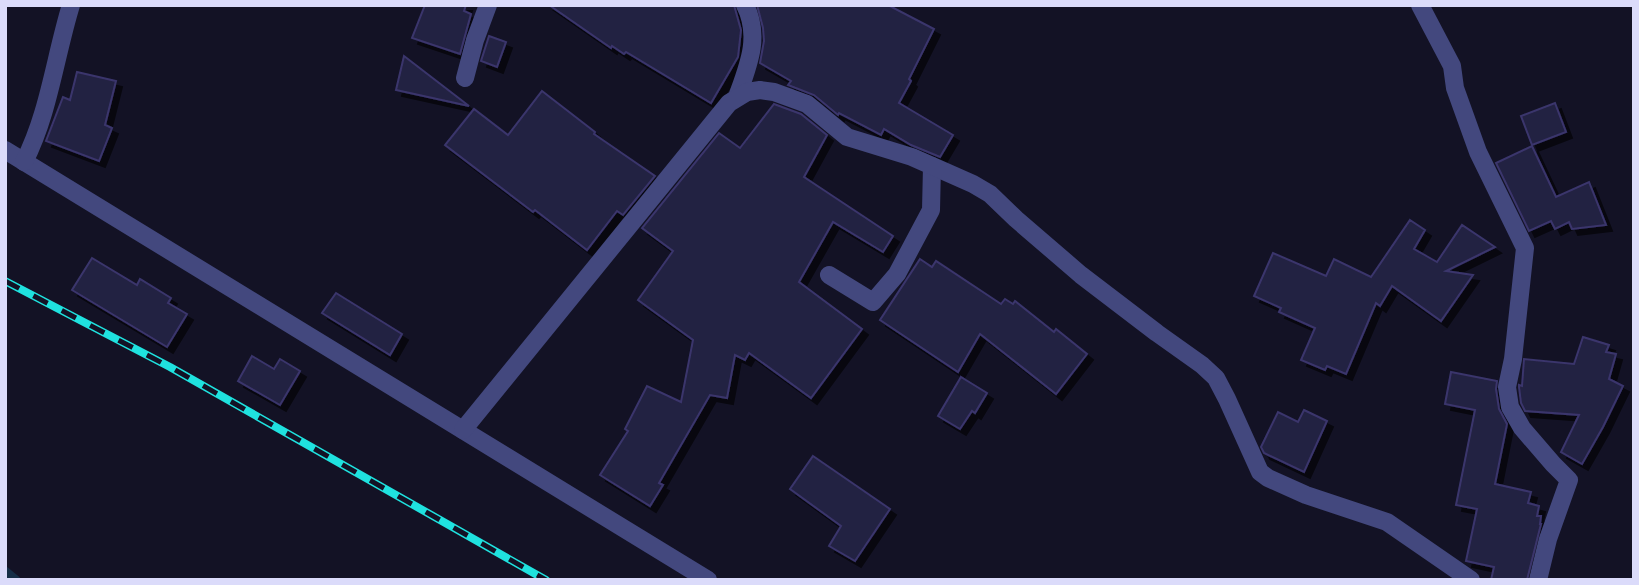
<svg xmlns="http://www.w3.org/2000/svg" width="1639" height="585" viewBox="0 0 1639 585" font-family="'Fira Sans Condensed',sans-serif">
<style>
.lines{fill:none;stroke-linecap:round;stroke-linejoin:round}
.stream{stroke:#152d46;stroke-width:9}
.building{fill:#242143;stroke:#3a366c;stroke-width:2;filter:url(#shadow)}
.minor{stroke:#43487e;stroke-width:18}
.rail-casing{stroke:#1fe2df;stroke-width:8}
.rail{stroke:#131225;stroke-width:5;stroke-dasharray:16;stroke-linecap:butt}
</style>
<defs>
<filter id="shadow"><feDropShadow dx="6" dy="6" stdDeviation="0" flood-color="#0009"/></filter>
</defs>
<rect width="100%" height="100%" fill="#131225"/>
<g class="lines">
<!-- stream -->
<path class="stream" d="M 5,571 L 16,580"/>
</g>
<!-- building -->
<g class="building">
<path d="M 425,5 L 466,5 L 464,11 L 471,14 L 460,54 L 412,38 Z"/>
<path d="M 549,5 L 734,5 L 741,30 L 738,57 L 711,103 L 626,52 L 624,54 L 612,46 L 611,48 Z"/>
<path d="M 757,5 L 888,5 L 934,29 L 909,79 L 911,81 L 899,103 L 953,135 L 940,157 L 911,145 L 884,129 L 881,135 L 839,113 L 838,115 L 814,95 L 788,85 L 791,81 L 760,63 L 764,41 L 763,28 Z"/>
<path d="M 489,36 L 506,42 L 497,67 L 481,61 Z"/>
<path d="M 404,56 L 469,106 L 396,90 Z"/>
<path d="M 77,72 L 116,81 L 105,125 L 112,128 L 99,161 L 46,141 L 63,97 L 70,100 Z"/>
<path d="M 542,91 L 595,132 L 594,134 L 655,176 L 623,215 L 617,211 L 587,250 L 535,210 L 533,212 L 445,145 L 474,109 L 508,135 Z"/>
<path d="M 1555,103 L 1566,132 L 1532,145 L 1521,116 Z"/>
<path d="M 774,104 L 801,114 L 827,135 L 804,177 L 893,236 L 883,252 L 833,222 L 799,282 L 862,329 L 811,398 L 749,353 L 745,360 L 735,355 L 727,398 L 710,395 L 659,483 L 663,485 L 650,506 L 600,475 L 628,431 L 625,429 L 647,386 L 681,402 L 693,340 L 638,300 L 673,251 L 642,228 L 719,133 L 740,148 Z"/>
<path d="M 1532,146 L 1556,197 L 1589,182 L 1606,225 L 1572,229 L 1569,222 L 1555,229 L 1551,221 L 1529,231 L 1496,163 Z"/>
<path d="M 1410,220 L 1425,230 L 1414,249 L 1437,262 L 1462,225 L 1495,247 L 1446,271 L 1473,275 L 1441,321 L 1392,286 L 1380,306 L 1376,303 L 1346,374 L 1327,366 L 1325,370 L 1301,360 L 1315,328 L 1279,312 L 1281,308 L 1254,296 L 1273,253 L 1326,276 L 1334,259 L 1371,277 Z"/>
<path d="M 92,258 L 137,285 L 140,279 L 171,298 L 168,303 L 187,314 L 167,347 L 72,290 Z"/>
<path d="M 920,259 L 932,267 L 936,261 L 1001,304 L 1005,299 L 1013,304 L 1015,301 L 1054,332 L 1056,329 L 1087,354 L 1056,394 L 980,334 L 958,372 L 880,320 Z"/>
<path d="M 336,293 L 402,334 L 390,355 L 322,313 Z"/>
<path d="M 1583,337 L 1609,345 L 1606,352 L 1616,354 L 1609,379 L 1623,386 L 1603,427 L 1582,464 L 1561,452 L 1579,415 L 1525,411 L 1521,403 L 1519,387 L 1519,385 L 1522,386 L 1524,359 L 1574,364 Z"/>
<path d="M 252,356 L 274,369 L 280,359 L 300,371 L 280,405 L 238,381 Z"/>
<path d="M 1451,372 L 1497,381 L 1496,389 L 1499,409 L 1507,424 L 1495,484 L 1531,492 L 1528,503 L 1539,506 L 1537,516 L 1541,516 L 1540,524 L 1541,524 L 1527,580 L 1491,580 L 1494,567 L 1466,561 L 1477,509 L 1456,505 L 1475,410 L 1445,404 Z"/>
<path d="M 961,377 L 987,393 L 975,413 L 972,411 L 960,429 L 938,416 Z"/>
<path d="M 1304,410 L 1327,421 L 1304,472 L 1264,453 L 1261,447 L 1278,412 L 1298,422 Z"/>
<path d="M 813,456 L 890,509 L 855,561 L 829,546 L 841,526 L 790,489 Z"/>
</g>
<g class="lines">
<!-- minor -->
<g class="minor">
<path d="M 1420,5 L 1452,66 L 1455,88 L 1478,152 L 1525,248 L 1513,359 L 1507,387 L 1510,407 L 1522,428 L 1553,464 L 1569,480 L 1548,539 L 1538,580"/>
<path d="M 465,78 L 475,40 L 488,5"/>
<path d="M 737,97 C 748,66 761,37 745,5"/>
<path d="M 5,150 L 708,580"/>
<path d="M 24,162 C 49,113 55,57 71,5"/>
<path d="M 829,275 L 873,302 L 897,274 L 931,210 L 932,166"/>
<path d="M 463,430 L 729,103 L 747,92 L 760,90 L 774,92 L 807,104 L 847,137 L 912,157 L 973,184 L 990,194 L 1016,219 L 1081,275 L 1157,333 L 1202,365 L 1216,378 L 1227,399 L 1260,472 L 1268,478 L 1306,495 L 1387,522 L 1471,580"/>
</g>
<!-- rail casing -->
<g class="rail-casing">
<path id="rail" d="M 5,281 L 170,367 L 546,580"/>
</g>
<!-- rail -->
<use href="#rail" class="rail"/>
</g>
<!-- border -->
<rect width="1639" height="585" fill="none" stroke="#dbdbfa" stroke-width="14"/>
</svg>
